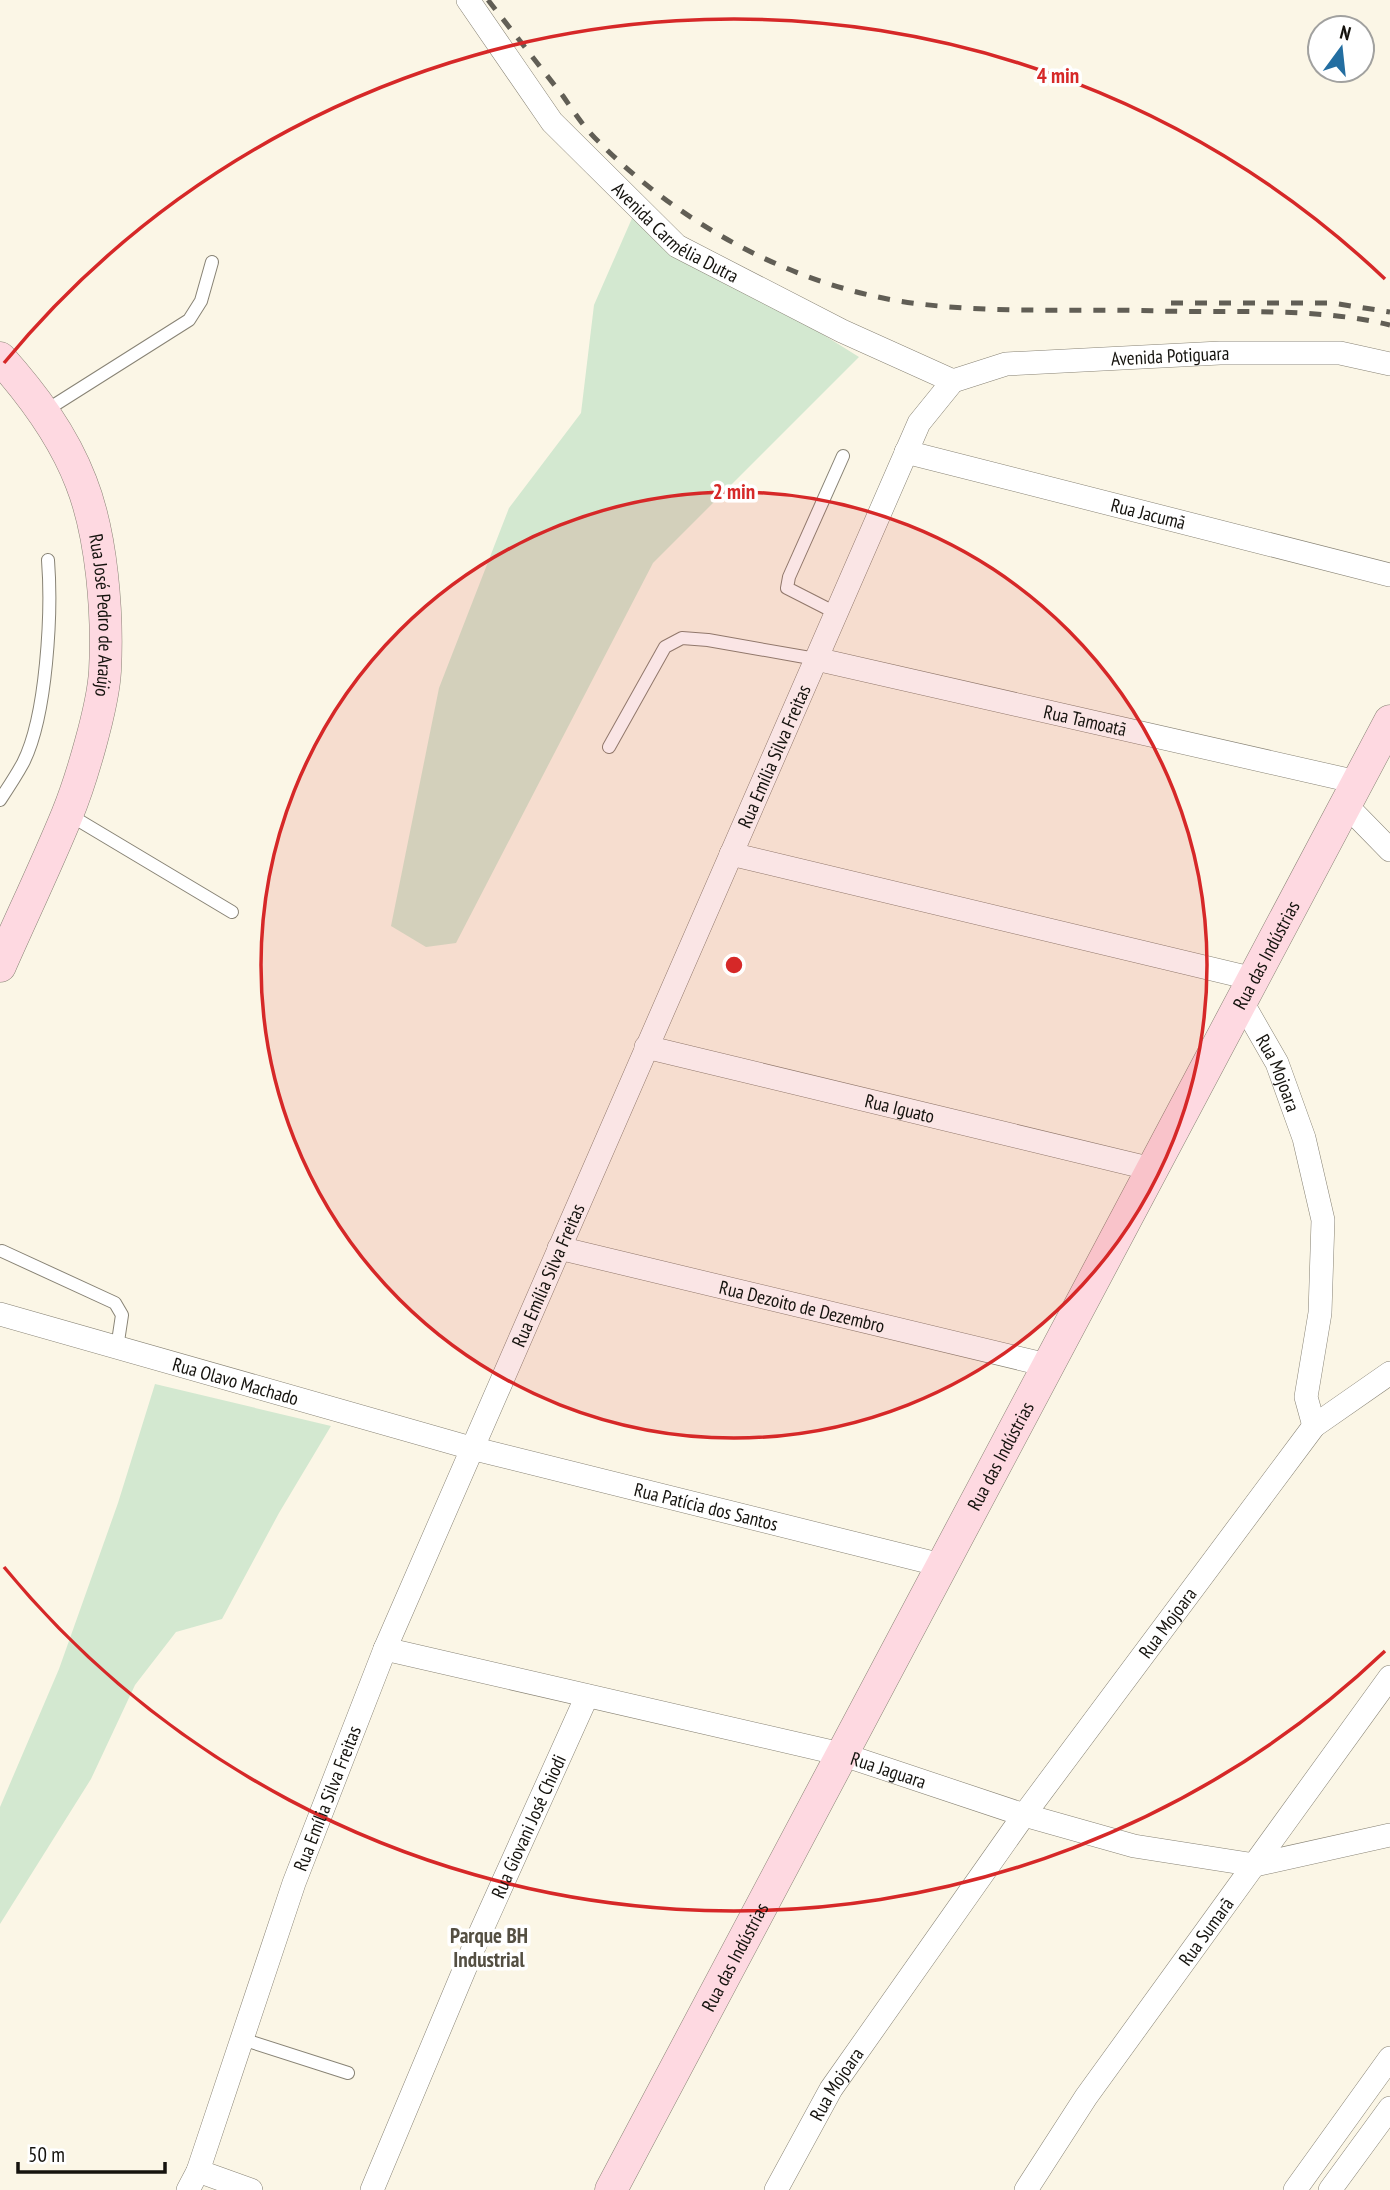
<svg xmlns="http://www.w3.org/2000/svg" width="1390" height="2190" viewBox="0 0 1390 2190" font-family="'PT Sans Narrow',sans-serif">
<style>
.green{fill:#d3e8d0}
.lines{fill:none;stroke-linecap:round;stroke-linejoin:round}
.lane-casing{stroke:#888375;stroke-width:14}
.street-casing{stroke:#888375;stroke-width:24}
.secondary-casing{stroke:#888375;stroke-width:33}
.lane{stroke:#fff;stroke-width:12}
.street{stroke:#fff;stroke-width:23}
.secondary{stroke:#fed9e1;stroke-width:32}
.rail{stroke:#615e55;stroke-width:5;stroke-dasharray:12 12;stroke-linecap:butt}
.ring{fill:none;stroke:#d62828;stroke-width:3.5}
.labels{text-anchor:middle;stroke-width:7;stroke-linejoin:round;paint-order:stroke}
.street-label{font-size:19px;fill:#15130e;stroke:#fff}
.neighbourhood-label{font-size:21px;font-weight:bold;fill:#544f42;stroke:#fff}
.centre{fill:#d62828;stroke:#fff;stroke-width:3.5}
.ring-label{font-size:21px;text-anchor:middle;font-weight:bold;fill:#d62828;stroke:#fff;stroke-width:7;stroke-linejoin:round;paint-order:stroke}
</style>
<rect width="100%" height="100%" fill="#fbf6e6"/>
<!-- green -->
<g class="green">
<path d="M 633,216 L 859,357 L 653,563 L 456,943 L 426,947 L 391,926 L 439,688 L 509,508 L 581,413 L 594,305 Z"/>
<path d="M 155,1384 L 331,1426 L 279,1513 L 222,1619 L 176,1632 L 135,1685 L 91,1779 L 0,1924 L 0,1807 L 59,1669 L 118,1503 Z"/>
</g>
<g class="lines">
<!-- lane casing -->
<g class="lane-casing">
<g id="lane">
<path d="M 45,411 L 189,320 L 201,301 L 212,262"/>
<path d="M 836,613 L 787,588 L 789,577 L 843,456"/>
<path d="M 609,747 L 665,647 L 682,638 L 708,640 L 816,659"/>
<path d="M 0,800 C 8,788 16,776 23,763 C 47,716 52,612 48,560"/>
<path d="M 68,814 L 232,912"/>
<path d="M 2,1251 L 115,1303 L 122,1315 L 117,1348"/>
<path d="M 242,2039 L 348,2073"/>
</g>
</g>
<!-- street casing -->
<g class="street-casing">
<g id="street">
<path id="s1" d="M 468,0 L 552,122 L 677,246 L 842,331 L 953,381"/>
<path id="s2" d="M 953,381 L 1006,364 L 1220,353 L 1340,353 L 1390,364"/>
<path id="s3" d="M 906,452 L 1390,575"/>
<path id="s4" d="M 816,659 L 1357,782"/>
<path d="M 1345,804 L 1390,850"/>
<path d="M 731,854 L 1254,979"/>
<path id="s5" d="M 1242,1002 L 1277,1063 L 1304,1138 L 1323,1220 L 1320,1313 L 1306,1397 L 1314,1426"/>
<path id="s6" d="M 646,1047 L 1152,1169"/>
<path id="s7" d="M 559,1248 L 1047,1365"/>
<path id="s8" d="M 0,1314 L 471,1448 L 941,1565"/>
<path id="s9" d="M 385,1649 L 841,1754 L 1024,1815 L 1134,1846 L 1255,1865 L 1390,1835"/>
<path d="M 198,2171 L 251,2190"/>
<path id="s10" d="M 188,2190 L 198,2171 L 294,1883 L 385,1649 L 919,423 L 953,381"/>
<path id="s11" d="M 372,2190 L 473,1949 L 587,1696"/>
<path id="s12" d="M 776,2190 L 831,2089 L 1024,1815 L 1314,1426 L 1390,1373"/>
<path id="s13" d="M 1026,2190 L 1086,2097 L 1390,1677"/>
<path d="M 1295,2190 L 1390,2058"/>
<path d="M 1330,2190 L 1390,2108"/>
</g>
</g>
<!-- secondary casing -->
<g class="secondary-casing">
<g id="secondary">
<path id="s14" d="M 0,358 C 33,395 63,435 81,482 C 102,535 108,614 105,671 C 103,707 81,781 67,815 C 46,866 22,916 0,966"/>
<path id="s15" d="M 611,2190 L 1390,721"/>
</g>
</g>
<!-- lane -->
<use href="#lane" class="lane"/>
<!-- street -->
<use href="#street" class="street"/>
<!-- secondary -->
<use href="#secondary" class="secondary"/>
<!-- rail -->
<g class="rail">
<path d="M 488,0 C 513,32 538,64 563,96 C 574,112 585,129 599,142 C 677,221 783,280 893,300 C 980,315 1070,308 1158,311 C 1234,313 1316,307 1390,325"/>
<path d="M 1171,303 L 1332,303 L 1390,312"/>
</g>
</g>
<!-- distance rings -->
<circle cx="734" cy="965" r="473" fill="#d62828" fill-opacity=".12"/>
<g class="ring">
<circle cx="734" cy="965" r="473"/>
<path d="M1385 1651A946 946 0 0 1 4 1567M4 363A946 946 0 0 1 1385 279"/>
</g>
<g class="labels">
<!-- street labels -->
<g class="street-label">
<text dy="7" stroke="none"><textPath href="#s1" startOffset="315">Avenida Carmélia Dutra</textPath></text>
<text dy="7" stroke="none"><textPath href="#s2" startOffset="220">Avenida Potiguara</textPath></text>
<text dy="7" stroke="none"><textPath href="#s3" startOffset="250">Rua Jacumã</textPath></text>
<text dy="7" stroke="none"><textPath href="#s14" startOffset="285">Rua José Pedro de Araújo</textPath></text>
<text dy="7" stroke="none"><textPath href="#s4" startOffset="276">Rua Tamoatã</textPath></text>
<text dy="7" stroke="none"><textPath href="#s10" startOffset="1550">Rua Emília Silva Freitas</textPath></text>
<text dy="7" stroke="none"><textPath href="#s15" startOffset="1398">Rua das Indústrias</textPath></text>
<text dy="7" stroke="none"><textPath href="#s5" startOffset="80">Rua Mojoara</textPath></text>
<text dy="7" stroke="none"><textPath href="#s6" startOffset="261">Rua Iguato</textPath></text>
<text dy="7" stroke="none"><textPath href="#s10" startOffset="984">Rua Emília Silva Freitas</textPath></text>
<text dy="7" stroke="none"><textPath href="#s7" startOffset="250">Rua Dezoito de Dezembro</textPath></text>
<text dy="7" stroke="none"><textPath href="#s8" startOffset="245">Rua Olavo Machado</textPath></text>
<text dy="7" stroke="none"><textPath href="#s15" startOffset="831">Rua das Indústrias</textPath></text>
<text dy="7" stroke="none"><textPath href="#s8" startOffset="732">Rua Patícia dos Santos</textPath></text>
<text dy="7" stroke="none"><textPath href="#s12" startOffset="690">Rua Mojoara</textPath></text>
<text dy="7" stroke="none"><textPath href="#s9" startOffset="518">Rua Jaguara</textPath></text>
<text dy="7" stroke="none"><textPath href="#s10" startOffset="416">Rua Emília Silva Freitas</textPath></text>
<text dy="7" stroke="none"><textPath href="#s11" startOffset="396">Rua Giovani José Chiodi</textPath></text>
<text dy="7" stroke="none"><textPath href="#s13" startOffset="315">Rua Sumarã</textPath></text>
<text dy="7" stroke="none"><textPath href="#s15" startOffset="264">Rua das Indústrias</textPath></text>
<text dy="7" stroke="none"><textPath href="#s12" startOffset="122">Rua Mojoara</textPath></text>
</g>
<!-- neighbourhood labels -->
<g class="neighbourhood-label">
<text x="489" y="1943">Parque BH<tspan x="489" dy="24">Industrial</tspan></text>
</g>
</g>
<circle cx="734" cy="965" r="10" class="centre"/>
<g class="ring-label">
<text x="1058" y="83">4 min</text>
<text x="734" y="499">2 min</text>
</g>
<!-- north arrow -->
<g transform="translate(1341 49) rotate(15)"><circle r="33" fill="#ffffff" stroke="#a1a19f" stroke-width="2"/>
<path d="M0-5L12 26L0 18L-12 26Z" fill="#236ea1"/>
<text y="-10" font-size="19" font-weight="bold" text-anchor="middle" fill="#15130e">N</text>
</g>
<!-- scale -->
<path d="M18 2162v10h147v-10" fill="none" stroke="#15130e" stroke-width="3.5"/>
<text x="28" y="2162" font-size="21" fill="#15130e" stroke="#ffffff" stroke-width="5" paint-order="stroke">50 m</text>
</svg>
